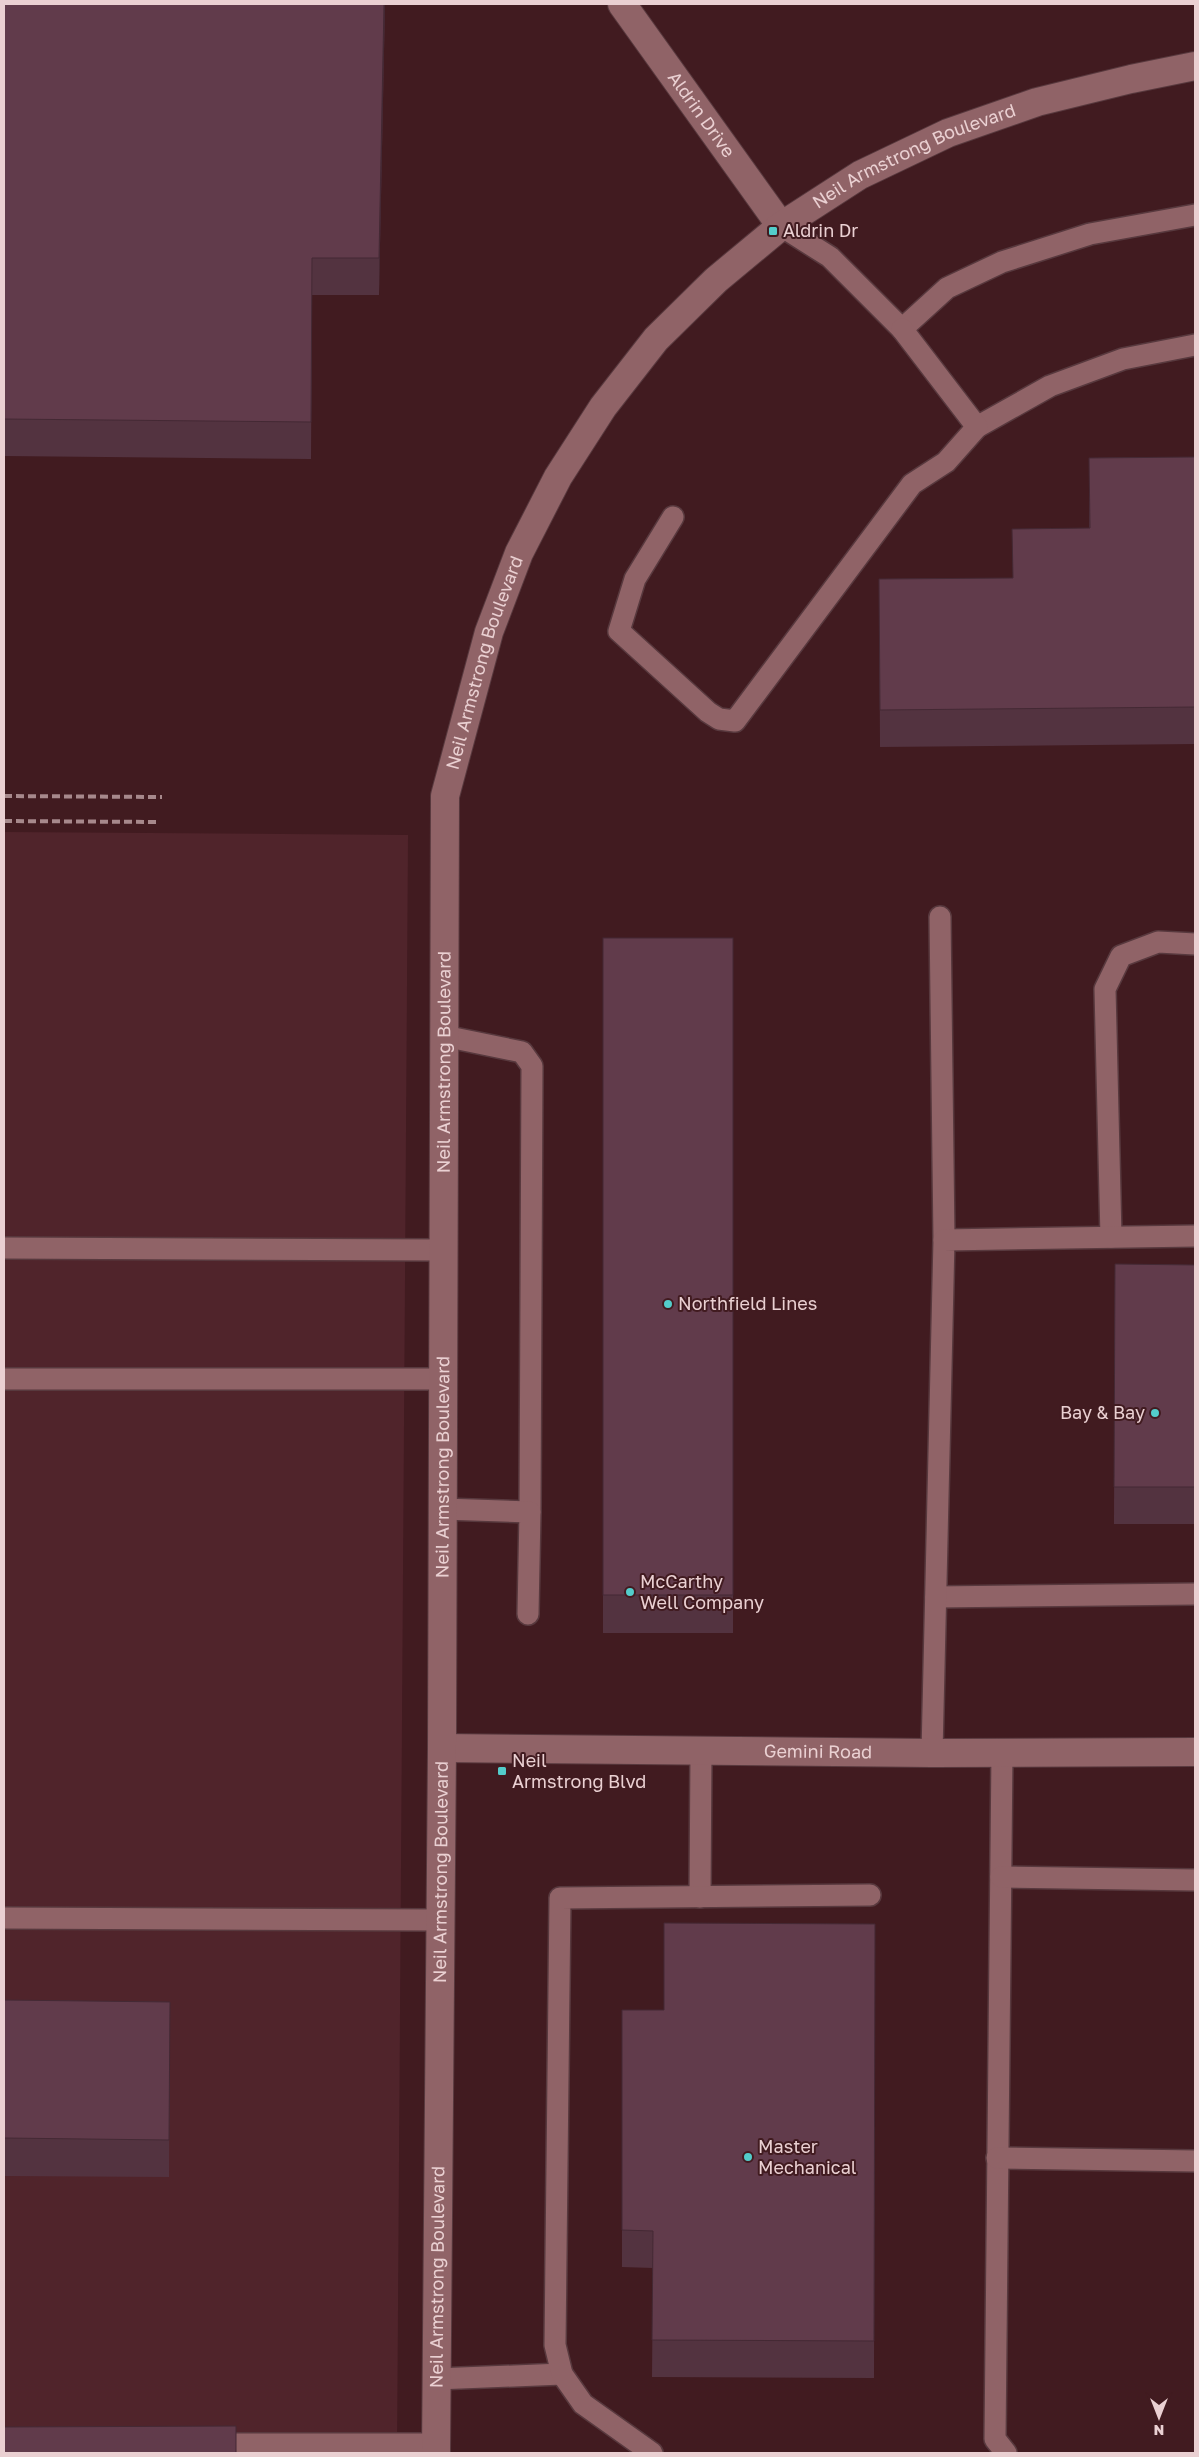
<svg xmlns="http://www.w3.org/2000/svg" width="1199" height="2457" viewBox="0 0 1199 2457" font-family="'Golos Text',sans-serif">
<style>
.built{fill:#50242b}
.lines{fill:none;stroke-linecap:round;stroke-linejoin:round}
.service-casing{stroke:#58393e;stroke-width:24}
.tertiary-casing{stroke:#58393e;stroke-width:30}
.service{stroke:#906367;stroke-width:21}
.tertiary{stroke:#906367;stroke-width:28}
.rail{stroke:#a7898c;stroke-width:4;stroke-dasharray:8 4;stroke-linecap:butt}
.wall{fill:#533340}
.shaded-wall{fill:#442934}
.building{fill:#613b4b;stroke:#442934}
.poi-dot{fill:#53cdcb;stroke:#411b20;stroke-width:2}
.labels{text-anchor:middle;stroke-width:4;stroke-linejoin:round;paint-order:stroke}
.street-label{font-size:18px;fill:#ead0d2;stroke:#411b20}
.poi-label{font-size:18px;fill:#ead0d2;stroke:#411b20;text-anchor:start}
</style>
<rect width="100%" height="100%" fill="#411b20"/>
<!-- built -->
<path class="built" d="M 4,832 L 408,835 L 397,2453 L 4,2453 Z"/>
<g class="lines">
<!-- service casing -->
<g class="service-casing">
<g id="service">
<path d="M 781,226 L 830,257 L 902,329 L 947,288 L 1002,262 L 1090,234 L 1195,215"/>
<path d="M 977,427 L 1050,386 L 1123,359 L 1195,345"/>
<path d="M 673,517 L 635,579 L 619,631 L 708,712 L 719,719 L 735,721 L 912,484 L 946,462 L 977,427 L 902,329"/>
<path d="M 940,917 L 944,1240"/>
<path d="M 444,1036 L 522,1052 L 532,1066 L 530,1512"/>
<path d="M 1111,1237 L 1105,989 L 1121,956 L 1158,942 L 1195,944"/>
<path d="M 4,1248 L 444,1250"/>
<path d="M 4,1379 L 443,1379"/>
<path d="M 443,1509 L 530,1512 L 528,1614"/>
<path d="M 936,1597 L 1195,1594"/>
<path d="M 932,1753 L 944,1240 L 1195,1236"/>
<path d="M 1002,1753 L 995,2439 L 1006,2453"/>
<path d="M 1001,1877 L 1195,1880"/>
<path d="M 700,1897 L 701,1751"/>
<path d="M 4,1918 L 440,1920"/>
<path d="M 997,2158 L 1195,2161"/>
<path d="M 436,2379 L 562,2374"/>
<path d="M 206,2444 L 436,2444"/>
<path d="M 652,2453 L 583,2404 L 562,2374 L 555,2345 L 560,1898 L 870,1895"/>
</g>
</g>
<!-- tertiary casing -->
<g class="tertiary-casing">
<g id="tertiary">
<path id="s1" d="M 622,4 L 781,226"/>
<path id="s2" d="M 442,1748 L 932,1753 L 1195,1752"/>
<path id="s3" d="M 436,2453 L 442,1748 L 445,796 L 489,632 L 519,553 L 558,477 L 603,407 L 656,339 L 716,280 L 781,226 L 860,175 L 948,133 L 1037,102 L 1131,79 L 1195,66"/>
</g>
</g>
<!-- service -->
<use href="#service" class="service"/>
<!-- tertiary -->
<use href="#tertiary" class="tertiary"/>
<!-- rail -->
<g class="rail">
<path d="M 4,796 L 162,797"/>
<path d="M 4,821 L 157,822"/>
</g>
</g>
<!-- wall -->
<g class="wall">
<path d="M 4,4 L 385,4 L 379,295 L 312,295 L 311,459 L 4,456 Z"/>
<path d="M 1195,457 L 1195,744 L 880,747 L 879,579 L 1012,578 L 1089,528 L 1089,458 Z"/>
<rect x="603" y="938" width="130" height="695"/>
<path d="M 1115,1264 L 1195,1265 L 1195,1524 L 1114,1524 Z"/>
<path d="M 875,1924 L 874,2378 L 652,2377 L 653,2268 L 622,2267 L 622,2010 L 664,2010 Z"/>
<path d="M 4,2000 L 170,2002 L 169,2177 L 4,2176 Z"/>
</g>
<!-- shaded-wall -->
<path class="shaded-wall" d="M 384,4 L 385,4 L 379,295 L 379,258 Z"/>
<!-- building -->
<g class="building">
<path d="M 4,4 L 384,4 L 379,258 L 312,258 L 311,422 L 4,419 Z"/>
<path d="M 1195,457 L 1195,707 L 880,710 L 879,579 L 1013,578 L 1012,529 L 1090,528 L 1089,458 Z"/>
<rect x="603" y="938" width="130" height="657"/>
<path d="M 1115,1264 L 1195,1265 L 1195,1487 L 1114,1487 Z"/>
<path d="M 664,1923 L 875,1924 L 874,2341 L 652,2340 L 653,2231 L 622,2230 L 622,2010 L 664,2010 Z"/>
<path d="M 4,2000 L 170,2002 L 169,2140 L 4,2138 Z"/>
<path d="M 236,2426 L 236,2453 L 4,2453 L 4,2427 Z"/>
</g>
<!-- markers -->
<g class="poi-dot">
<rect x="768" y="226" width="10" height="10" rx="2.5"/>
<circle cx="668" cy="1304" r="5"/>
<circle cx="1155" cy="1413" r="5"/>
<circle cx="630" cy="1592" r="5"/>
<rect x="497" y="1766" width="10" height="10" rx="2.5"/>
<circle cx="748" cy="2157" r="5"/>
</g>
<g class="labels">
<!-- street labels -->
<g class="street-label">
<text dy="6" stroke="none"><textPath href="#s1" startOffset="136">Aldrin Drive</textPath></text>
<text dy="6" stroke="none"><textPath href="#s3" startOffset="2486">Neil Armstrong Boulevard</textPath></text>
<text dy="6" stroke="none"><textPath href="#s3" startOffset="1796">Neil Armstrong Boulevard</textPath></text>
<text dy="6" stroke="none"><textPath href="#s3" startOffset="1391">Neil Armstrong Boulevard</textPath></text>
<text dy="6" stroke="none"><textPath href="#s3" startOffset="986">Neil Armstrong Boulevard</textPath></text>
<text dy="6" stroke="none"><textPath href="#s2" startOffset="376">Gemini Road</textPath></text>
<text dy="6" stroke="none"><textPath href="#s3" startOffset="581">Neil Armstrong Boulevard</textPath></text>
<text dy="6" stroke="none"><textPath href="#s3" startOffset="176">Neil Armstrong Boulevard</textPath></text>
</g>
<!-- poi labels -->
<g class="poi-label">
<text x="783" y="237">Aldrin Dr</text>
<text x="678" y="1310">Northfield Lines</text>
<text x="1145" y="1419" text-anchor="end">Bay &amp; Bay</text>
<text x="640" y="1588">McCarthy<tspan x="640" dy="21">Well Company</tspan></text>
<text x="512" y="1767">Neil<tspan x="512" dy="21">Armstrong Blvd</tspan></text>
<text x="758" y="2153">Master<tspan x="758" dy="21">Mechanical</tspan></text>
</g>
</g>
<!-- border -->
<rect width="1199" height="2457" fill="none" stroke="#ead0d2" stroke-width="10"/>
<!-- north arrow -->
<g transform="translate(1159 2417) rotate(180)" stroke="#411b20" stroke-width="4" paint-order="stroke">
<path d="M0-4L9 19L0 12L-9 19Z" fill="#ead0d2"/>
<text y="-8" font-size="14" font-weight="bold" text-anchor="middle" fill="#ead0d2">N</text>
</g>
</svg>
